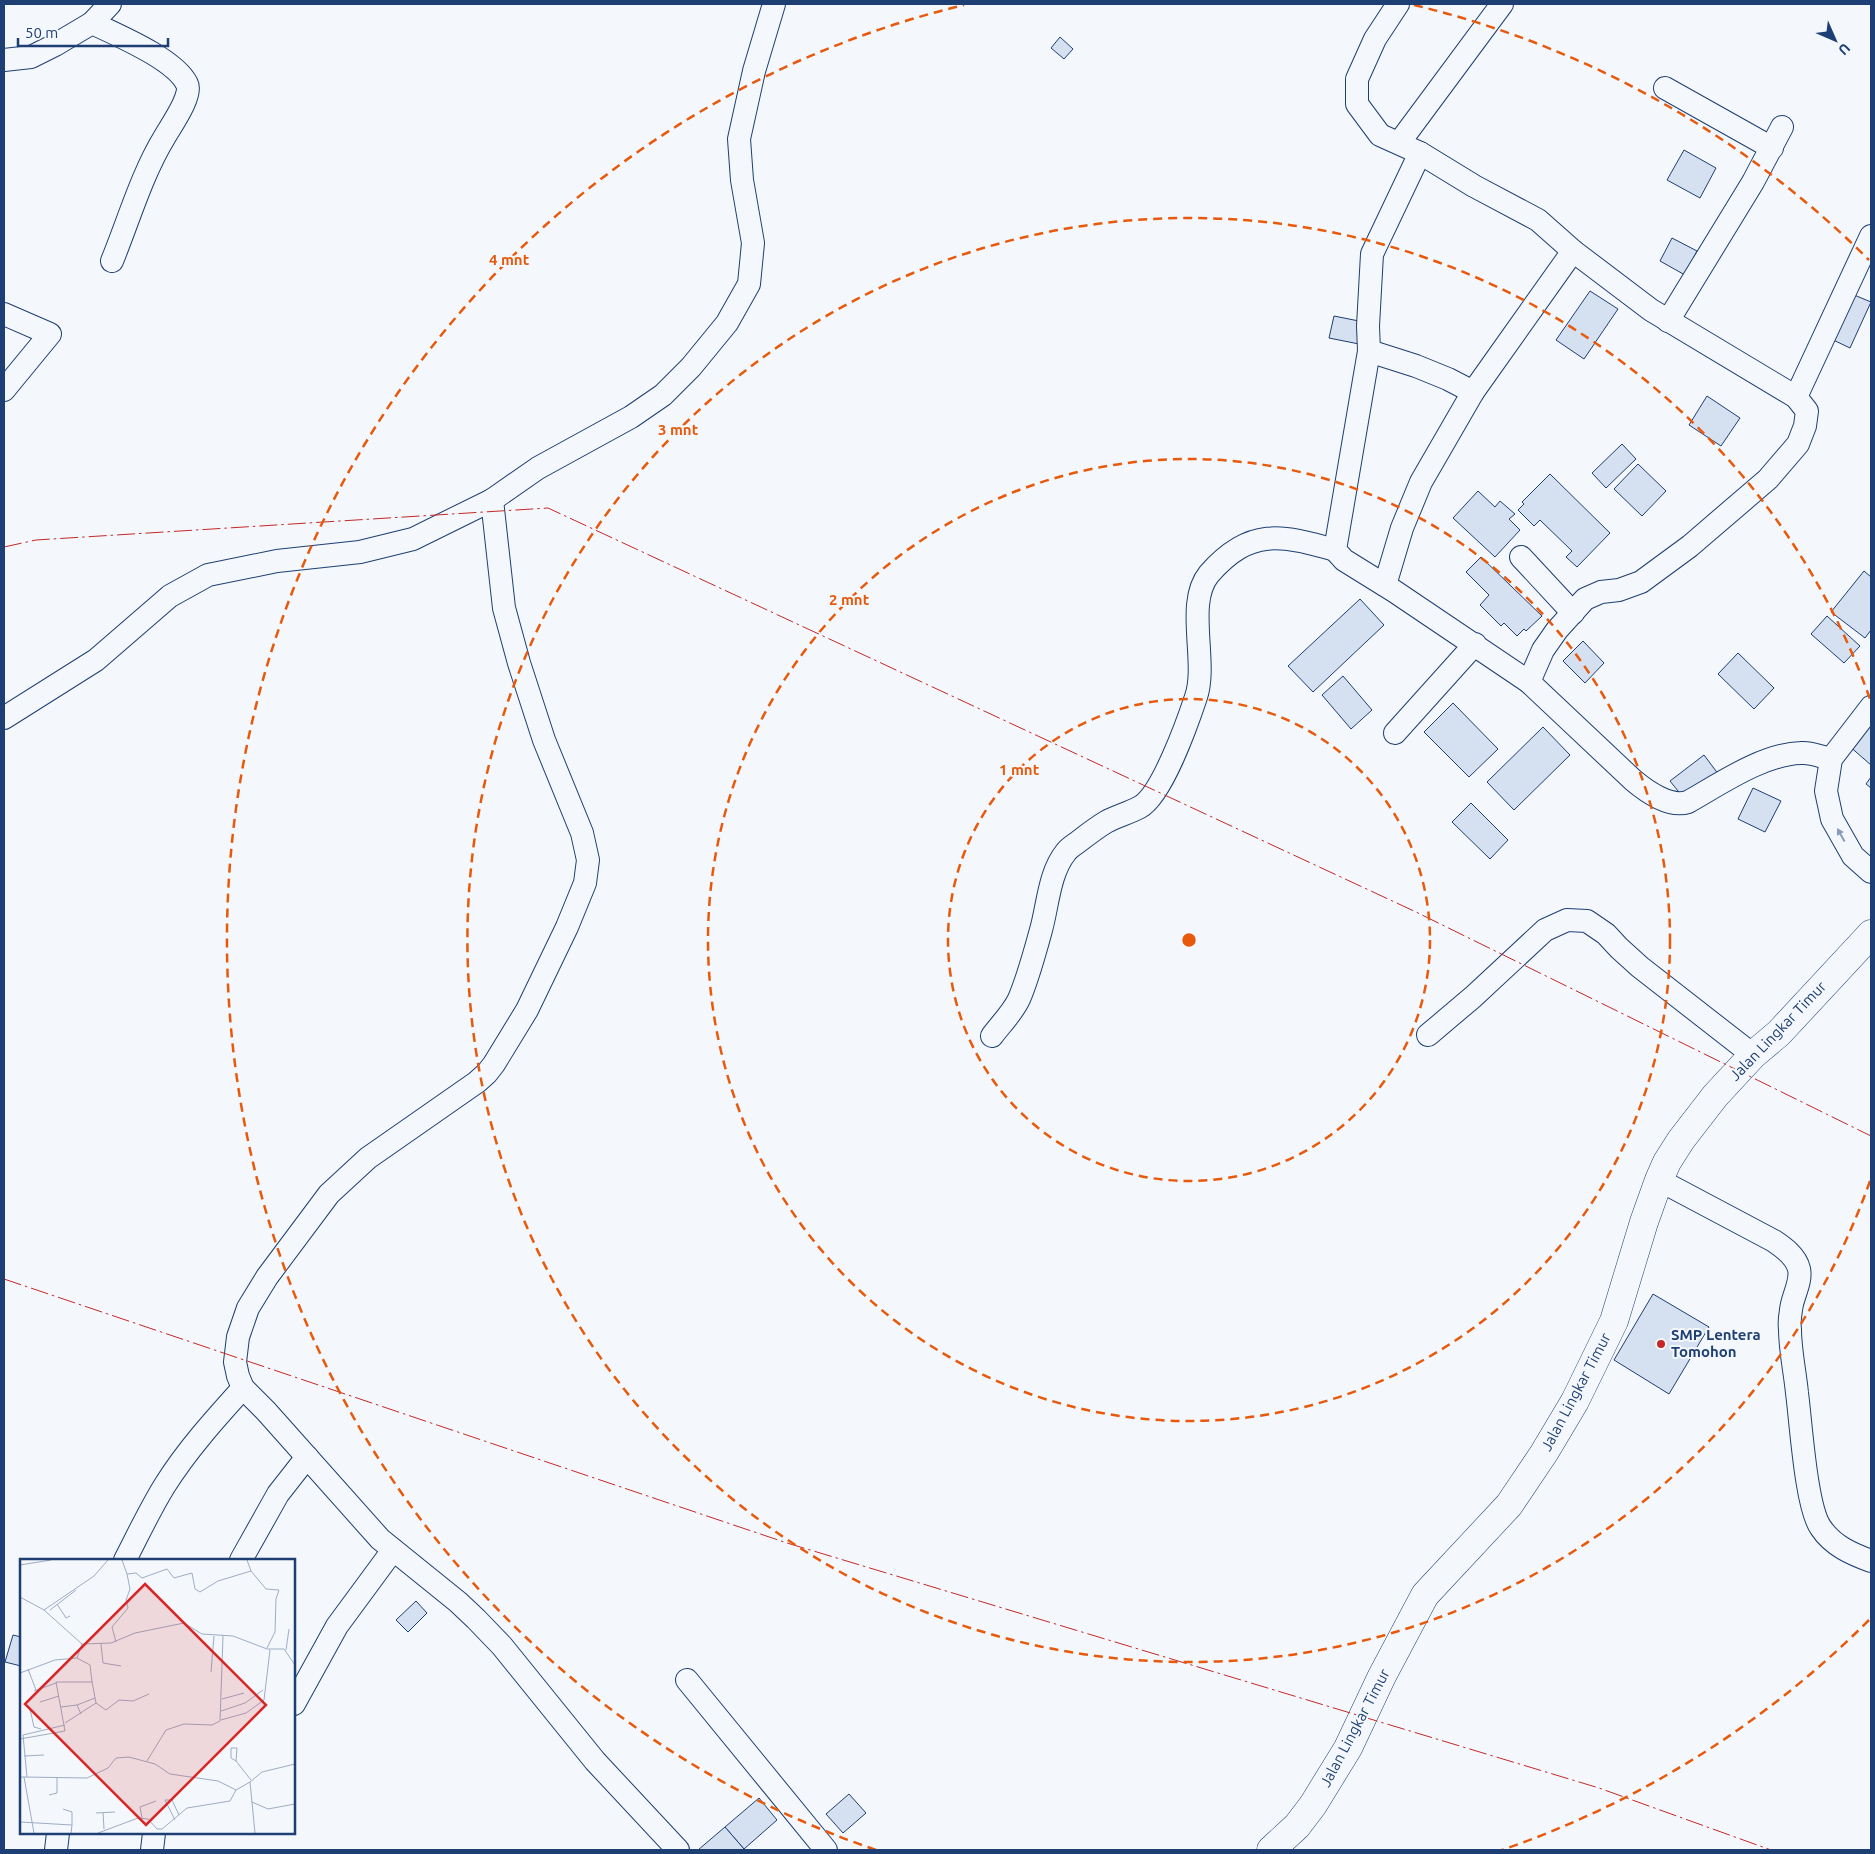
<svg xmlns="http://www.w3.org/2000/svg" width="1875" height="1854" viewBox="0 0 1875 1854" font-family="Ubuntu,sans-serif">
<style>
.building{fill:#d5e0f0;stroke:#1d3f73}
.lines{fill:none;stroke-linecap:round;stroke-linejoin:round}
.minor-casing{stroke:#1d3f73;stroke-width:24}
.major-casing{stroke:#1d3f73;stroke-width:29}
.minor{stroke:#f4f7fb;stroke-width:22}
.major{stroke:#f4f7fb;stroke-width:28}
.power{stroke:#c62828;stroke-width:1;stroke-dasharray:18 4 2.5 4;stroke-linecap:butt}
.oneway{fill:#889bb7}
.ring{fill:none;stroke:#e8590c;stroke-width:2.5;stroke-dasharray:9 6}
.poi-dot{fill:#c62828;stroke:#f4f7fb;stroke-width:2}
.labels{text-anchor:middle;stroke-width:4;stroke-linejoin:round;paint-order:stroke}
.street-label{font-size:15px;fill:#1d3f73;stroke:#f4f7fb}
.poi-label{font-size:15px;font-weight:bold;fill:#1d3f73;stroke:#f4f7fb;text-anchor:start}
.inset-road{fill:none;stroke:#9eadc5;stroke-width:1}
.view{fill:#d62828;fill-opacity:0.15;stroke:#d62828;stroke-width:2.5}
.inset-edge{fill:none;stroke:#1d3f73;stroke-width:2.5}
.centre{fill:#e8590c;stroke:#f4f7fb;stroke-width:2.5}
.ring-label{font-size:15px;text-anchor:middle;font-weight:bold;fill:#e8590c;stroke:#f4f7fb;stroke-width:4;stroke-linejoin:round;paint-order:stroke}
</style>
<rect width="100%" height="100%" fill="#f4f7fb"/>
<!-- building -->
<g class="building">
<path d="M 1060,37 L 1073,49 L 1064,59 L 1051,48 Z"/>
<path d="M 1684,150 L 1716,168 L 1700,198 L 1667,180 Z"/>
<path d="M 1672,238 L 1697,251 L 1685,275 L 1660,261 Z"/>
<path d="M 1590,291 L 1618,309 L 1584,359 L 1556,340 Z"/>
<path d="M 1847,292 L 1871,302 L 1850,348 L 1827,337 Z"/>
<path d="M 1334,316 L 1364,322 L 1359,344 L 1329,338 Z"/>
<path d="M 1707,396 L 1740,418 L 1721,446 L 1689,425 Z"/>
<path d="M 1622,444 L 1636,459 L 1606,488 L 1592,473 Z"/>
<path d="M 1638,464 L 1666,491 L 1642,516 L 1614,489 Z"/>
<path d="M 1550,474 L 1610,533 L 1577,567 L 1566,557 L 1572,551 L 1540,520 L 1534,526 L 1518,510 L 1524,504 L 1522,502 Z"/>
<path d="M 1478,491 L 1495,507 L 1500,501 L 1515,514 L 1509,519 L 1520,530 L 1495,557 L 1453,518 Z"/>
<path d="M 1481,557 L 1542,616 L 1526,631 L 1524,629 L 1517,636 L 1504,623 L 1501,626 L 1480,605 L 1489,595 L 1466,572 Z"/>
<path d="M 1864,571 L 1871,577 L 1871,630 L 1865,638 L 1831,612 Z"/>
<path d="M 1360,599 L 1384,625 L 1313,692 L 1288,666 Z"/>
<path d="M 1827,616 L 1860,646 L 1844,663 L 1811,634 Z"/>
<path d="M 1583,641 L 1604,663 L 1585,683 L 1563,661 Z"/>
<path d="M 1738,653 L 1774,688 L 1754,709 L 1718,674 Z"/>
<path d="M 1343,676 L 1372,710 L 1351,729 L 1322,695 Z"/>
<path d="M 1453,703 L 1498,749 L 1469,777 L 1424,732 Z"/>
<path d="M 1871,717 L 1871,765 L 1848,745 Z"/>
<path d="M 1543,727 L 1570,755 L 1514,810 L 1487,782 Z"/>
<path d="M 1704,755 L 1719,775 L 1686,801 L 1670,781 Z"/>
<path d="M 1871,777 L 1871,788 L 1866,784 Z"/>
<path d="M 1753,788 L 1781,801 L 1765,832 L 1738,819 Z"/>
<path d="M 1471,803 L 1508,840 L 1490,859 L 1452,822 Z"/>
<path d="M 1653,1294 L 1709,1327 L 1669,1394 L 1614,1360 Z"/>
<path d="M 416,1601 L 427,1613 L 408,1632 L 396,1620 Z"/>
<path d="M 13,1635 L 21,1637 L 21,1666 L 5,1662 Z"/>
<path d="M 849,1794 L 866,1813 L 843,1833 L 826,1814 Z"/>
<path d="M 759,1798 L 777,1820 L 744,1849 L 725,1827 Z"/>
<path d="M 725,1827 L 744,1849 L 742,1850 L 698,1850 Z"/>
</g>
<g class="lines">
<!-- minor casing -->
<g class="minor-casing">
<g id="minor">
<path d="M 1398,4 L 1375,39 L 1357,79 L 1357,104 L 1380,135 L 1420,153 L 1474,186 L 1538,220 L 1573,251 L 1651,310 L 1796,397 L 1807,411 L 1805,426 L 1798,444 L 1768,479 L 1690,546 L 1641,582 L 1619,590 L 1601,592 L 1585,599 L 1557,630 L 1543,650 L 1529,682 L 1633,780 C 1646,791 1670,808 1688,802 C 1720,784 1763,754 1801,753 C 1811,752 1822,757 1831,759"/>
<path d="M 92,23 C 117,35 175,59 187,84 C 193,95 170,127 164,138 C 142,174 128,222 112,261"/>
<path d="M 4,60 L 31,57 L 55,45 L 92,23 L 110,4"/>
<path d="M 1665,88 L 1772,148"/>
<path d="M 1399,143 L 1502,4"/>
<path d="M 1420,153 L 1372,254 L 1368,326 L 1369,351 L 1335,550 L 1344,560 L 1394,591 L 1529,682"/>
<path d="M 4,314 L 50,334 L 4,390"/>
<path d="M 1668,321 L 1753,182 L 1782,127"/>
<path d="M 1369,351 L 1416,366 L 1448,379 L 1473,392 L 1573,251"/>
<path d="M 1796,397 L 1871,236"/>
<path d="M 492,500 L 504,608 L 519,663 L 544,740 L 582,833 L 588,860 L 585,883 L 567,927 L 527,1010 L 494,1064 L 487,1073 L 477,1082 L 368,1158 L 329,1194 L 267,1277 L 248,1308 L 238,1337 L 235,1362 L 238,1376 L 243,1388 L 266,1411 L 380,1539 L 458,1602 L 476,1619 L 502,1646 L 595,1761 L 678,1850"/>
<path d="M 1521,557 L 1573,613"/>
<path d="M 1385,585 L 1402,528 L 1421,482 L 1473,392"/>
<path d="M 1871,707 L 1831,759 L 1826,791 L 1832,819 L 1853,856 L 1871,872"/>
<path d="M 4,718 L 96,660 L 170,596 L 208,575 L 277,561 L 360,552 L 413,539 L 492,500 L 538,468 L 631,417 L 663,395 L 691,367 L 727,323 L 749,284 L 753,243 L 742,180 L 739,139 L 754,71 L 774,4"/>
<path d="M 1395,733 L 1475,644"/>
<path d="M 1428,1035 L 1473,997 L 1545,930 L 1567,920 L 1587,921 L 1606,934 L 1619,948 L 1640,967 L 1753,1055"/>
<path d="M 992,1036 C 1001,1024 1013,1012 1019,999 C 1028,978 1035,952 1041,930 C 1048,905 1049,873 1066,852 C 1069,848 1074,845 1078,842 C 1087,835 1096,828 1106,822 C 1117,816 1129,813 1140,807 C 1162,795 1188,721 1196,697 C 1208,662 1185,603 1209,574 C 1250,527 1281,535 1335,550"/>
<path d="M 1659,1180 L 1774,1241 C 1783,1247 1796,1256 1799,1269 C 1802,1282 1792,1297 1791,1310 C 1790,1316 1789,1323 1790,1329 C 1790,1350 1795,1372 1797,1393 C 1801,1423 1806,1508 1821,1528 C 1833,1546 1852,1554 1871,1561"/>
<path d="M 125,1560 C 138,1535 150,1509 165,1485 C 187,1450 215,1419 243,1388"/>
<path d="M 241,1560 L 278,1494 L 307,1457"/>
<path d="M 687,1680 L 826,1850"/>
<path d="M 294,1704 L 337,1626 L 393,1550"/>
<path d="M 56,1850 L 58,1833"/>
<path d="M 152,1850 L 154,1833"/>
</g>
</g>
<!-- major casing -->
<g class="major-casing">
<path id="major" d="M 1271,1850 L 1297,1826 L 1313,1805 L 1348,1748 L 1382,1676 L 1425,1595 L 1509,1505 L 1544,1453 L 1575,1401 L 1614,1321 L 1644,1222 L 1659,1180 L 1667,1162 L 1681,1140 L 1715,1096 L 1753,1055 L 1779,1033 L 1871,934"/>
</g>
<!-- minor -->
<use href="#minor" class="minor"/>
<!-- major -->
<use href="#major" class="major"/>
<!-- power -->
<g class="power">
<path d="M 4,547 L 36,540 L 548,508 L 1416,912 L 1871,1136"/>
<path d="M 4,1279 L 787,1543 L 1599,1788 L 1771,1850"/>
</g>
</g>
<!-- one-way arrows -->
<defs><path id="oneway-solid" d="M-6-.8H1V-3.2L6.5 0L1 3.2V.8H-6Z" transform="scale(1.25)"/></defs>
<use class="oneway" href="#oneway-solid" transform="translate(1841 835) rotate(-119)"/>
<!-- distance rings -->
<g class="ring">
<circle cx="1189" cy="940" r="241"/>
<circle cx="1189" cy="940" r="481"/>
<path d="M1870 1181A722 722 0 1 1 1870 699"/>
<path d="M1869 1620A962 962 0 0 1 1502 1850M876 1850A962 962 0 0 1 964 5M1414 5A962 962 0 0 1 1869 260"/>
</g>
<!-- markers -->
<circle class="poi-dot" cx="1661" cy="1344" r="5"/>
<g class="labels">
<!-- street labels -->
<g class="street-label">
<text transform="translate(1778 1031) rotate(-46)" y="5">Jalan Lingkar Timur</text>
<text transform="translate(1576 1392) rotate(-62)" y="5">Jalan Lingkar Timur</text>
<text transform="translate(1355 1728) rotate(-62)" y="5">Jalan Lingkar Timur</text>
</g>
<!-- poi labels -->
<g class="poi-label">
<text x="1671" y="1340">SMP Lentera<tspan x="1671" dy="17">Tomohon</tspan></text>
</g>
</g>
<!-- overview -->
<g transform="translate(20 1559)">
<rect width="275" height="275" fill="#f4f7fb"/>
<path class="inset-road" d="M 102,1 L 107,15 L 116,14 L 122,19 L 147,10 L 154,19 L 172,14 L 175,30 L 180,33 L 198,22 L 231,12 L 227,1M 0,6 L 31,1M 231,12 L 246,30 L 259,31 L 256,40 L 255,73 L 247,89M 0,38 L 24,51 L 62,85 L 91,84 L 115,74 L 164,64 L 182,75 L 213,77 L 247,90 L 264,90 L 275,106M 37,45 L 46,59 L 50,57M 24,51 L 74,17 L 88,1M 30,51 L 56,31M 96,83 L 92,68 L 108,49 L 106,41 L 110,30 L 107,15M 81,85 L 83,104 L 101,107M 266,91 L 269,70M 8,110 L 16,131M 191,113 L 194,77M 0,114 L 35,101 L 57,99 L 62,85M 14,132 L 36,124M 202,140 L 224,134M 20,143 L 39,137M 76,144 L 86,151 L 99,141 L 113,142 L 129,135M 57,146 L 75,139M 41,148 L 57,146 L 61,155M 10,150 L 14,168 L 21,170M 201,152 L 225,144 L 243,131M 201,161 L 226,154 L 244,141 L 250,91M 45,164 L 76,144 L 72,123M 0,180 L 45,172 L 36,123 L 72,123 L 70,106 L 57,99M 211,189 L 217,189 L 216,202 L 211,199 ZM 4,197 L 24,196M 127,202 L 146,171 L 164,165 L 192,166 L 200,162 L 203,77M 216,202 L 231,221M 0,218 L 4,218 L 14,274M 4,218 L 67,219 L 88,209 L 96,199 L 109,198 L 135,205 L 150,215 L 198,222 L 216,231M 7,218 L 3,176 L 45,166M 29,236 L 37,234 L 37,219M 232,243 L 248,250 L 275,245M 43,250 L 52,253 L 52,266M 83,253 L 84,270M 76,254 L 95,253M 122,259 L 120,248 L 136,242M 155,261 L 145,241 L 152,241 L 159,256M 0,263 L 52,266 L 51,274M 78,274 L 118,259 L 128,260 L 137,270 L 142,270 L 167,249 L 210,242 L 216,231 L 230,223M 235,274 L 230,223 L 242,213 L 275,205"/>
<path class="view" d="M 125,25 L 246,146 L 126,266 L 5,145 Z"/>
<rect width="275" height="275" class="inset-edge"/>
</g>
<circle cx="1189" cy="940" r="8" class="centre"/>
<g class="ring-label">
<text x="509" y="265">4 mnt</text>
<text x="678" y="435">3 mnt</text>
<text x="849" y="605">2 mnt</text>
<text x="1019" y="775">1 mnt</text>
</g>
<!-- border -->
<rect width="1875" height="1854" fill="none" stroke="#1d3f73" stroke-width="10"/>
<!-- north arrow -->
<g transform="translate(1835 40) rotate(135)" stroke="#f4f7fb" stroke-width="4" paint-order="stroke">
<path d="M0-4L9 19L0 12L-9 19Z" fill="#1d3f73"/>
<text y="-8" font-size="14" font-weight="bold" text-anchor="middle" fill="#1d3f73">U</text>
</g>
<!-- scale -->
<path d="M18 38v8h150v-8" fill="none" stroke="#1d3f73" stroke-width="2.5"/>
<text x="25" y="38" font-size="15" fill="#1d3f73" stroke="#f4f7fb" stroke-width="4" paint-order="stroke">50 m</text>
</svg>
